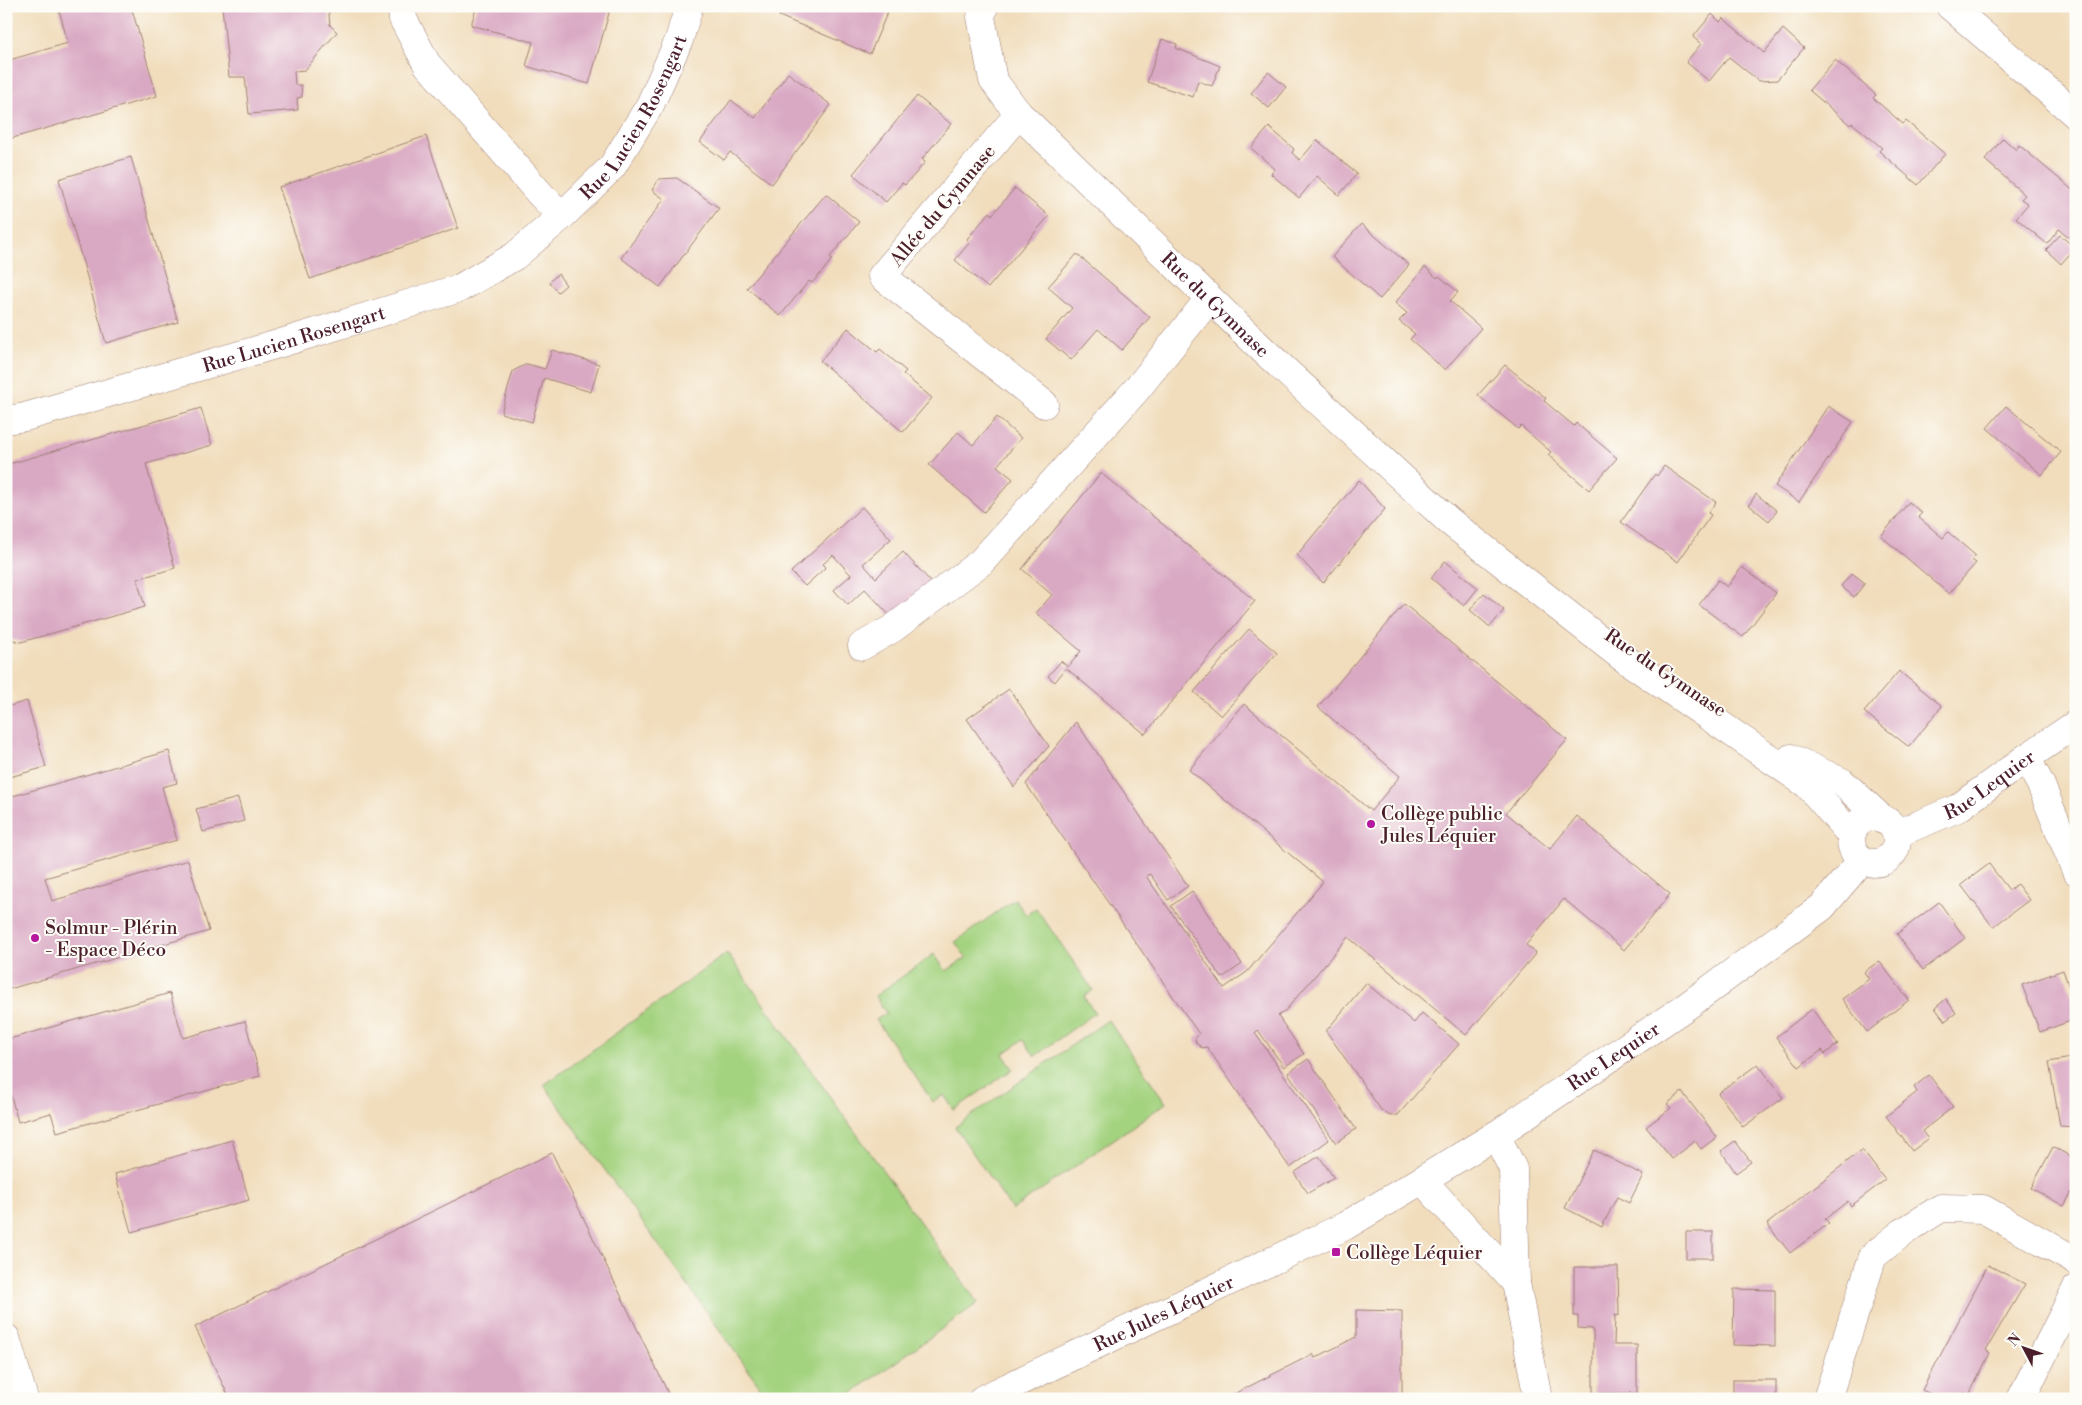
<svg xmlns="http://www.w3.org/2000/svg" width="2082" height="1405" viewBox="0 0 2082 1405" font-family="'Libre Bodoni',serif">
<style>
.green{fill:#a4d380;stroke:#777956}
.building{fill:#d9a8c3}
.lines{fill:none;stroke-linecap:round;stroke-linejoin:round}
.street-casing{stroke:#9e7e74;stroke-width:29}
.secondary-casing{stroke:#9e7e74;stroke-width:29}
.street{stroke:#fff;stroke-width:28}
.secondary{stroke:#fff;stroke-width:28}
.poi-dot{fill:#b5179e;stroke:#fdfcf7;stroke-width:2}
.labels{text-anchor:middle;stroke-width:4;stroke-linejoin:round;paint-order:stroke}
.street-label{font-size:19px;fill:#4a1f2b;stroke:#fdfcf7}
.poi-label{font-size:19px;fill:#4a1f2b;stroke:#fdfcf7;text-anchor:start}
</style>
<rect width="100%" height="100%" fill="#fdfcf7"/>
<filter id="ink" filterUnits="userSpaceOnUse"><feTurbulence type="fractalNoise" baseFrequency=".02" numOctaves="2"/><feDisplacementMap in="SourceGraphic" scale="10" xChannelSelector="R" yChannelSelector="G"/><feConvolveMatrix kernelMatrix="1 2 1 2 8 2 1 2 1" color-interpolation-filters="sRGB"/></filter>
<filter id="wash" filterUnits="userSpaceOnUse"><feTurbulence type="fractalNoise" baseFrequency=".0096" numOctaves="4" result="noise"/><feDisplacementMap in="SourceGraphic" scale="20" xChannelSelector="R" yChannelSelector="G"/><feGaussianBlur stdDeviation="1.12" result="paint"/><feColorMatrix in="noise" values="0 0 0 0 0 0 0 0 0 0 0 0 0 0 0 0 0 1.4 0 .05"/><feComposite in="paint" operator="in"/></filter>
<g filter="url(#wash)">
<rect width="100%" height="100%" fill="#f1ddbc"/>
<!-- green -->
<g class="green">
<path d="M 1015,899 L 1026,915 L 1036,908 L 1093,990 L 1084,997 L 1095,1013 L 1035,1056 L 1023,1040 L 1003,1054 L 1013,1069 L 954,1110 L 944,1095 L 933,1102 L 876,1020 L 886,1013 L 875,996 L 934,954 L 946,971 L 966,958 L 955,942 Z"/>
<path d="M 727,953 L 978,1303 L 844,1399 L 769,1399 L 544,1085 Z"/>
<path d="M 1108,1020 L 1166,1103 L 1012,1210 L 955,1127 Z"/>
</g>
<g id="blocks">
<!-- building -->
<g class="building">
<path d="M 70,6 L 131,6 L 157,96 L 6,140 L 6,61 L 68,43 L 59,10 Z"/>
<path d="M 222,6 L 328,6 L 330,25 L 337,32 L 305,70 L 294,71 L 295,85 L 301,85 L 302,97 L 297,98 L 298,110 L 249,114 L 245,77 L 229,77 Z"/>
<path d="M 477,6 L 605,6 L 609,13 L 589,84 L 526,66 L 533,42 L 471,25 Z"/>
<path d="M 782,6 L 890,6 L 870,54 L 779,16 Z"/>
<path d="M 1712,14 L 1720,22 L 1723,18 L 1764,53 L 1783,29 L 1804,48 L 1777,80 L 1759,81 L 1729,57 L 1709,81 L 1686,62 L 1701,44 L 1693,37 Z"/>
<path d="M 1162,39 L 1177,44 L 1176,48 L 1220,66 L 1212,86 L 1198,81 L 1193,97 L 1147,82 Z"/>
<path d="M 1835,60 L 1876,95 L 1873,98 L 1903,124 L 1906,121 L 1945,154 L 1918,185 L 1879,151 L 1882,148 L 1869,137 L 1852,123 L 1850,125 L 1809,90 Z"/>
<path d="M 1268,72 L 1286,87 L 1269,108 L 1251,93 Z"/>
<path d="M 788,73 L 831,105 L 772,184 L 730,152 L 724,160 L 700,142 L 731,100 L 755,118 Z"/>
<path d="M 917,96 L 951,124 L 922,159 L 925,162 L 916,173 L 905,185 L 902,183 L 886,202 L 853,174 Z"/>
<path d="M 1269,127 L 1294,149 L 1292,153 L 1300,160 L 1317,140 L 1357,174 L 1339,195 L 1317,176 L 1299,198 L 1271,174 L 1275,169 L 1251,148 Z"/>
<path d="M 426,136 L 458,228 L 310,279 L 279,187 Z"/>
<path d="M 2003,138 L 2016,150 L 2019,145 L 2076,193 L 2076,243 L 2059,229 L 2047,244 L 2016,218 L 2028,204 L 2021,199 L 2025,195 L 1985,160 Z"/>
<path d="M 131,157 L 178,322 L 106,343 L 59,179 Z"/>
<path d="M 677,178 L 719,208 L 660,287 L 621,258 L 664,199 L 652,190 L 659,179 Z"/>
<path d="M 1015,188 L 1049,216 L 988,288 L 955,260 L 970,242 L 967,239 L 990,212 L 992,215 Z"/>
<path d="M 826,194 L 859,222 L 830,257 L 832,259 L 823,271 L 812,283 L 809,281 L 780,316 L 747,288 Z"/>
<path d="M 1361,224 L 1409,265 L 1380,299 L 1332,257 Z"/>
<path d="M 2060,235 L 2075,248 L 2061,264 L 2046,250 Z"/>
<path d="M 1077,254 L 1150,317 L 1122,350 L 1098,329 L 1071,360 L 1046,339 L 1072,308 L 1048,287 Z"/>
<path d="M 1425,267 L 1437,278 L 1439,276 L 1458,292 L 1450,301 L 1481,328 L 1445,370 L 1410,339 L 1415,334 L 1399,321 L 1407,313 L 1395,303 Z"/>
<path d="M 558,274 L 566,285 L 558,292 L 549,282 Z"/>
<path d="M 848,328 L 877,352 L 880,349 L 906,371 L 903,374 L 932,398 L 903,432 L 820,361 Z"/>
<path d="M 552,350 L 599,364 L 591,392 L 544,378 L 532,422 L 501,413 L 513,371 L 527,364 L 545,369 Z"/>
<path d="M 1505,365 L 1546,398 L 1544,401 L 1574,426 L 1576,423 L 1617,458 L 1589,490 L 1548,455 L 1551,452 L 1537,440 L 1521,426 L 1518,429 L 1478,395 Z"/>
<path d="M 1828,406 L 1853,422 L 1799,502 L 1775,486 Z"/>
<path d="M 2006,406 L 2061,452 L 2042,475 L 1987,428 Z"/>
<path d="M 201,408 L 212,445 L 146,464 L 175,568 L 137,579 L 145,607 L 21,642 L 6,638 L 6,465 Z"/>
<path d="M 997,417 L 1021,438 L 997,466 L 1013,479 L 984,512 L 929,465 L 958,432 L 973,445 Z"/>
<path d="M 1664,466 L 1716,502 L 1708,513 L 1711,515 L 1678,562 L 1621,522 L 1655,474 L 1657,476 Z"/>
<path d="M 1101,473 L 1255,601 L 1145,734 L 1066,668 L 1055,682 L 1048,676 L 1061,661 L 1068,667 L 1081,651 L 1036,613 L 1052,595 L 1022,569 Z"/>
<path d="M 1359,480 L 1385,509 L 1323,583 L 1297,555 Z"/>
<path d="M 1756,494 L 1777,511 L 1769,521 L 1749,505 Z"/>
<path d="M 1909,502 L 1922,513 L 1918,517 L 1943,538 L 1948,532 L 1976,556 L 1972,560 L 1976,563 L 1949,594 L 1881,536 Z"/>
<path d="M 862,507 L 891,539 L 863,564 L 876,578 L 903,552 L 933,584 L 894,620 L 865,589 L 848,605 L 834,590 L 851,575 L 833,555 L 823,564 L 826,567 L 805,586 L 791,572 Z"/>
<path d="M 1445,561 L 1478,588 L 1464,606 L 1431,578 Z"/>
<path d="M 1742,567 L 1776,593 L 1743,637 L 1699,605 L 1718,580 L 1727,587 Z"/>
<path d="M 1852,573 L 1865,583 L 1854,597 L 1841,586 Z"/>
<path d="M 1484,593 L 1504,610 L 1490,627 L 1470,610 Z"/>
<path d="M 1404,604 L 1567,740 L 1506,813 L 1550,849 L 1577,816 L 1670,894 L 1624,950 L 1564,899 L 1526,945 L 1536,953 L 1466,1035 L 1348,937 L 1285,1011 L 1278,1016 L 1304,1054 L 1284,1067 L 1258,1030 L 1255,1033 L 1329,1140 L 1290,1168 L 1207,1047 L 1202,1048 L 1196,1043 L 1195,1039 L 1199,1034 L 1026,784 L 1076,722 L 1188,886 L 1168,900 L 1150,874 L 1146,876 L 1224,988 L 1247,972 L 1323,882 L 1189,770 L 1244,704 L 1371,811 L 1400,776 L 1318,707 Z"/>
<path d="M 1249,629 L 1277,653 L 1221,716 L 1194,692 Z"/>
<path d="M 1899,671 L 1942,706 L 1909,747 L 1864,712 Z"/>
<path d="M 1009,689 L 1049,746 L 1014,787 L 967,719 Z"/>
<path d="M 27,701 L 46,767 L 6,778 L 6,707 Z"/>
<path d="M 169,751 L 177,783 L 162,787 L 177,840 L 45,878 L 52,901 L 188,860 L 209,931 L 6,990 L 6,798 Z"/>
<path d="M 238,798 L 244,821 L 203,832 L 196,809 Z"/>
<path d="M 1989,864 L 2009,890 L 2017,884 L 2029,900 L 1993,927 L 1961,885 Z"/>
<path d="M 1192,891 L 1242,964 L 1222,978 L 1171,906 Z"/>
<path d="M 1939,902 L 1965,938 L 1923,970 L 1897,934 Z"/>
<path d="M 1879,961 L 1909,1000 L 1867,1032 L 1842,999 L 1869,979 L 1864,972 Z"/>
<path d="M 2063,970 L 2076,1007 L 2076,1019 L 2040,1032 L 2022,985 Z"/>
<path d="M 1366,983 L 1414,1023 L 1422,1013 L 1459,1044 L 1398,1115 L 1390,1116 L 1381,1110 L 1326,1031 Z"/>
<path d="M 170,993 L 183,1038 L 245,1021 L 260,1076 L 57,1132 L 51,1113 L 18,1122 L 6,1078 L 6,1040 Z"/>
<path d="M 1946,999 L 1956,1013 L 1945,1021 L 1935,1008 Z"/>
<path d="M 1812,1009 L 1838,1044 L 1825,1054 L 1822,1050 L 1799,1067 L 1776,1037 Z"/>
<path d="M 2076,1057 L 2076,1127 L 2060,1126 L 2049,1062 Z"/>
<path d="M 1308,1059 L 1356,1129 L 1336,1143 L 1288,1073 Z"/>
<path d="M 1758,1064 L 1783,1098 L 1743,1127 L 1718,1093 Z"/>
<path d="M 1929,1075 L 1953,1107 L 1922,1131 L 1928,1139 L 1912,1151 L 1886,1116 L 1917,1092 L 1914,1087 Z"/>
<path d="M 1682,1092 L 1717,1137 L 1701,1149 L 1695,1141 L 1672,1159 L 1646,1127 L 1671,1108 L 1667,1104 Z"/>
<path d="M 232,1140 L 249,1200 L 131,1232 L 115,1174 Z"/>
<path d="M 1735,1141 L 1751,1162 L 1736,1173 L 1721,1151 Z"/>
<path d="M 2053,1147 L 2076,1159 L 2076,1184 L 2064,1206 L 2031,1188 Z"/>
<path d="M 1594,1150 L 1643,1175 L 1629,1203 L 1617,1197 L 1602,1227 L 1565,1208 Z"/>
<path d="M 1862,1150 L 1885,1180 L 1851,1206 L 1848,1201 L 1825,1219 L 1829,1223 L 1790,1253 L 1767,1224 Z"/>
<path d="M 552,1153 L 671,1399 L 230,1399 L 195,1327 Z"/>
<path d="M 1319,1156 L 1334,1178 L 1308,1193 L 1294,1173 Z"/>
<rect x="1686" y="1232" width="27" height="26"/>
<path d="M 1988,1265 L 2025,1284 L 1986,1350 L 1990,1353 L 1969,1395 L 1964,1393 L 1961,1399 L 1941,1399 L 1922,1390 Z"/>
<path d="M 1574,1267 L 1618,1267 L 1619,1316 L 1615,1315 L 1614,1345 L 1637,1345 L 1637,1393 L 1593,1393 L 1593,1329 L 1578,1328 L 1578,1316 L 1574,1316 Z"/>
<path d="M 1734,1289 L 1775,1290 L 1775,1346 L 1733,1345 Z"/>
<path d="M 1356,1310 L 1402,1311 L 1402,1399 L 1224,1399 L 1313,1354 L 1315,1358 L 1356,1337 Z"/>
<rect x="1733" y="1380" width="43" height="19"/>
</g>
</g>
</g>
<g filter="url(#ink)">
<use href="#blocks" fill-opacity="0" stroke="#9e7e74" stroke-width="1"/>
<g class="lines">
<!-- street casing -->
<g class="street-casing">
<g id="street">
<path d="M 402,6 L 403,19 L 427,64 L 541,195 L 562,216"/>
<path id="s1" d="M 984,6 L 981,17 L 993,80 L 1018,113 L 1263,350 L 1449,521 L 1622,657 L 1808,785 L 1851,835"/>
<path d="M 1018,113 L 1011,123 L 882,276 L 1044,404"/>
<path id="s2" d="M 6,420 L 25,417 L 278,344 L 460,288 L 515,256 L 562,216 L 612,167 L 650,105 L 679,40 L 689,6"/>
<path d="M 862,646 L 892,629 L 981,562 L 1137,389 L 1209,299"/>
<path d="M 1791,758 L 1842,782 L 1883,820"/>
<path d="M 2026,758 L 2040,783 L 2076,871"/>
<path d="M 1422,1180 L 1516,1283 L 1513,1169 L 1496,1135"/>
<path d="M 1516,1283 L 1538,1399"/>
<path d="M 6,1338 L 24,1399"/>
<path d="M 1827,1399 L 1873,1256 L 1903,1232 L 1941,1208 L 1983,1209 L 2076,1261"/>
<path d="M 2021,1399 L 2076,1289"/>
</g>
</g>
<!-- secondary casing -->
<g class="secondary-casing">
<g id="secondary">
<path d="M 1950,6 L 2076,115"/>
<circle cx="1874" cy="840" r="23"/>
<path id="s3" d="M 1896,834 L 1958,808 L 2026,758 L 2076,724"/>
<path id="s4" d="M 983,1399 L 1345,1226 L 1422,1180 L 1496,1135 L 1687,1006 L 1822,907 L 1862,860"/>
</g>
</g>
<!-- street -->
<use href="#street" class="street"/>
<!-- secondary -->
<use href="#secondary" class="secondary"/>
</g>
</g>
<!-- markers -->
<g class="poi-dot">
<circle cx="1371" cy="824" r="5"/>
<circle cx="35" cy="938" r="5"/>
<rect x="1331" y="1247" width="10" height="10" rx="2.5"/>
</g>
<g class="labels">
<!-- street labels -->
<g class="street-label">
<text dy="7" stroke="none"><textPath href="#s2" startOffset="722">Rue Lucien Rosengart</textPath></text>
<text transform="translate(942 205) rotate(-50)" y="7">Allée du Gymnase</text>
<text dy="7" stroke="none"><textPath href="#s1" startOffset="392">Rue du Gymnase</textPath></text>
<text dy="7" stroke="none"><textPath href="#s2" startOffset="299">Rue Lucien Rosengart</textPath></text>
<text transform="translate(1666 672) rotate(34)" y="7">Rue du Gymnase</text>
<text dy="7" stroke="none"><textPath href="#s3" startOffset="106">Rue Lequier</textPath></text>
<text dy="7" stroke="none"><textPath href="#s4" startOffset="719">Rue Lequier</textPath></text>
<text dy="7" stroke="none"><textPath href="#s4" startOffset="200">Rue Jules Léquier</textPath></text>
</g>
<!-- poi labels -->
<g class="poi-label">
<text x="1381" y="820">Collège public<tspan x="1381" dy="22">Jules Léquier</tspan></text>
<text x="45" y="934">Solmur - Plérin<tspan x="45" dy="22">- Espace Déco</tspan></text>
<text x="1346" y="1259">Collège Léquier</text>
</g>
</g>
<!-- margin -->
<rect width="2082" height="1405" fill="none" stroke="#fdfcf7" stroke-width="25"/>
<!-- north arrow -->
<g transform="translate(2024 1348) rotate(311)" stroke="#fdfcf7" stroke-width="4" paint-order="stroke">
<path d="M0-4L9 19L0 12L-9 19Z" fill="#4a1f2b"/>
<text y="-8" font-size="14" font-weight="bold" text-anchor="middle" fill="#4a1f2b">N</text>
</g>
</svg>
